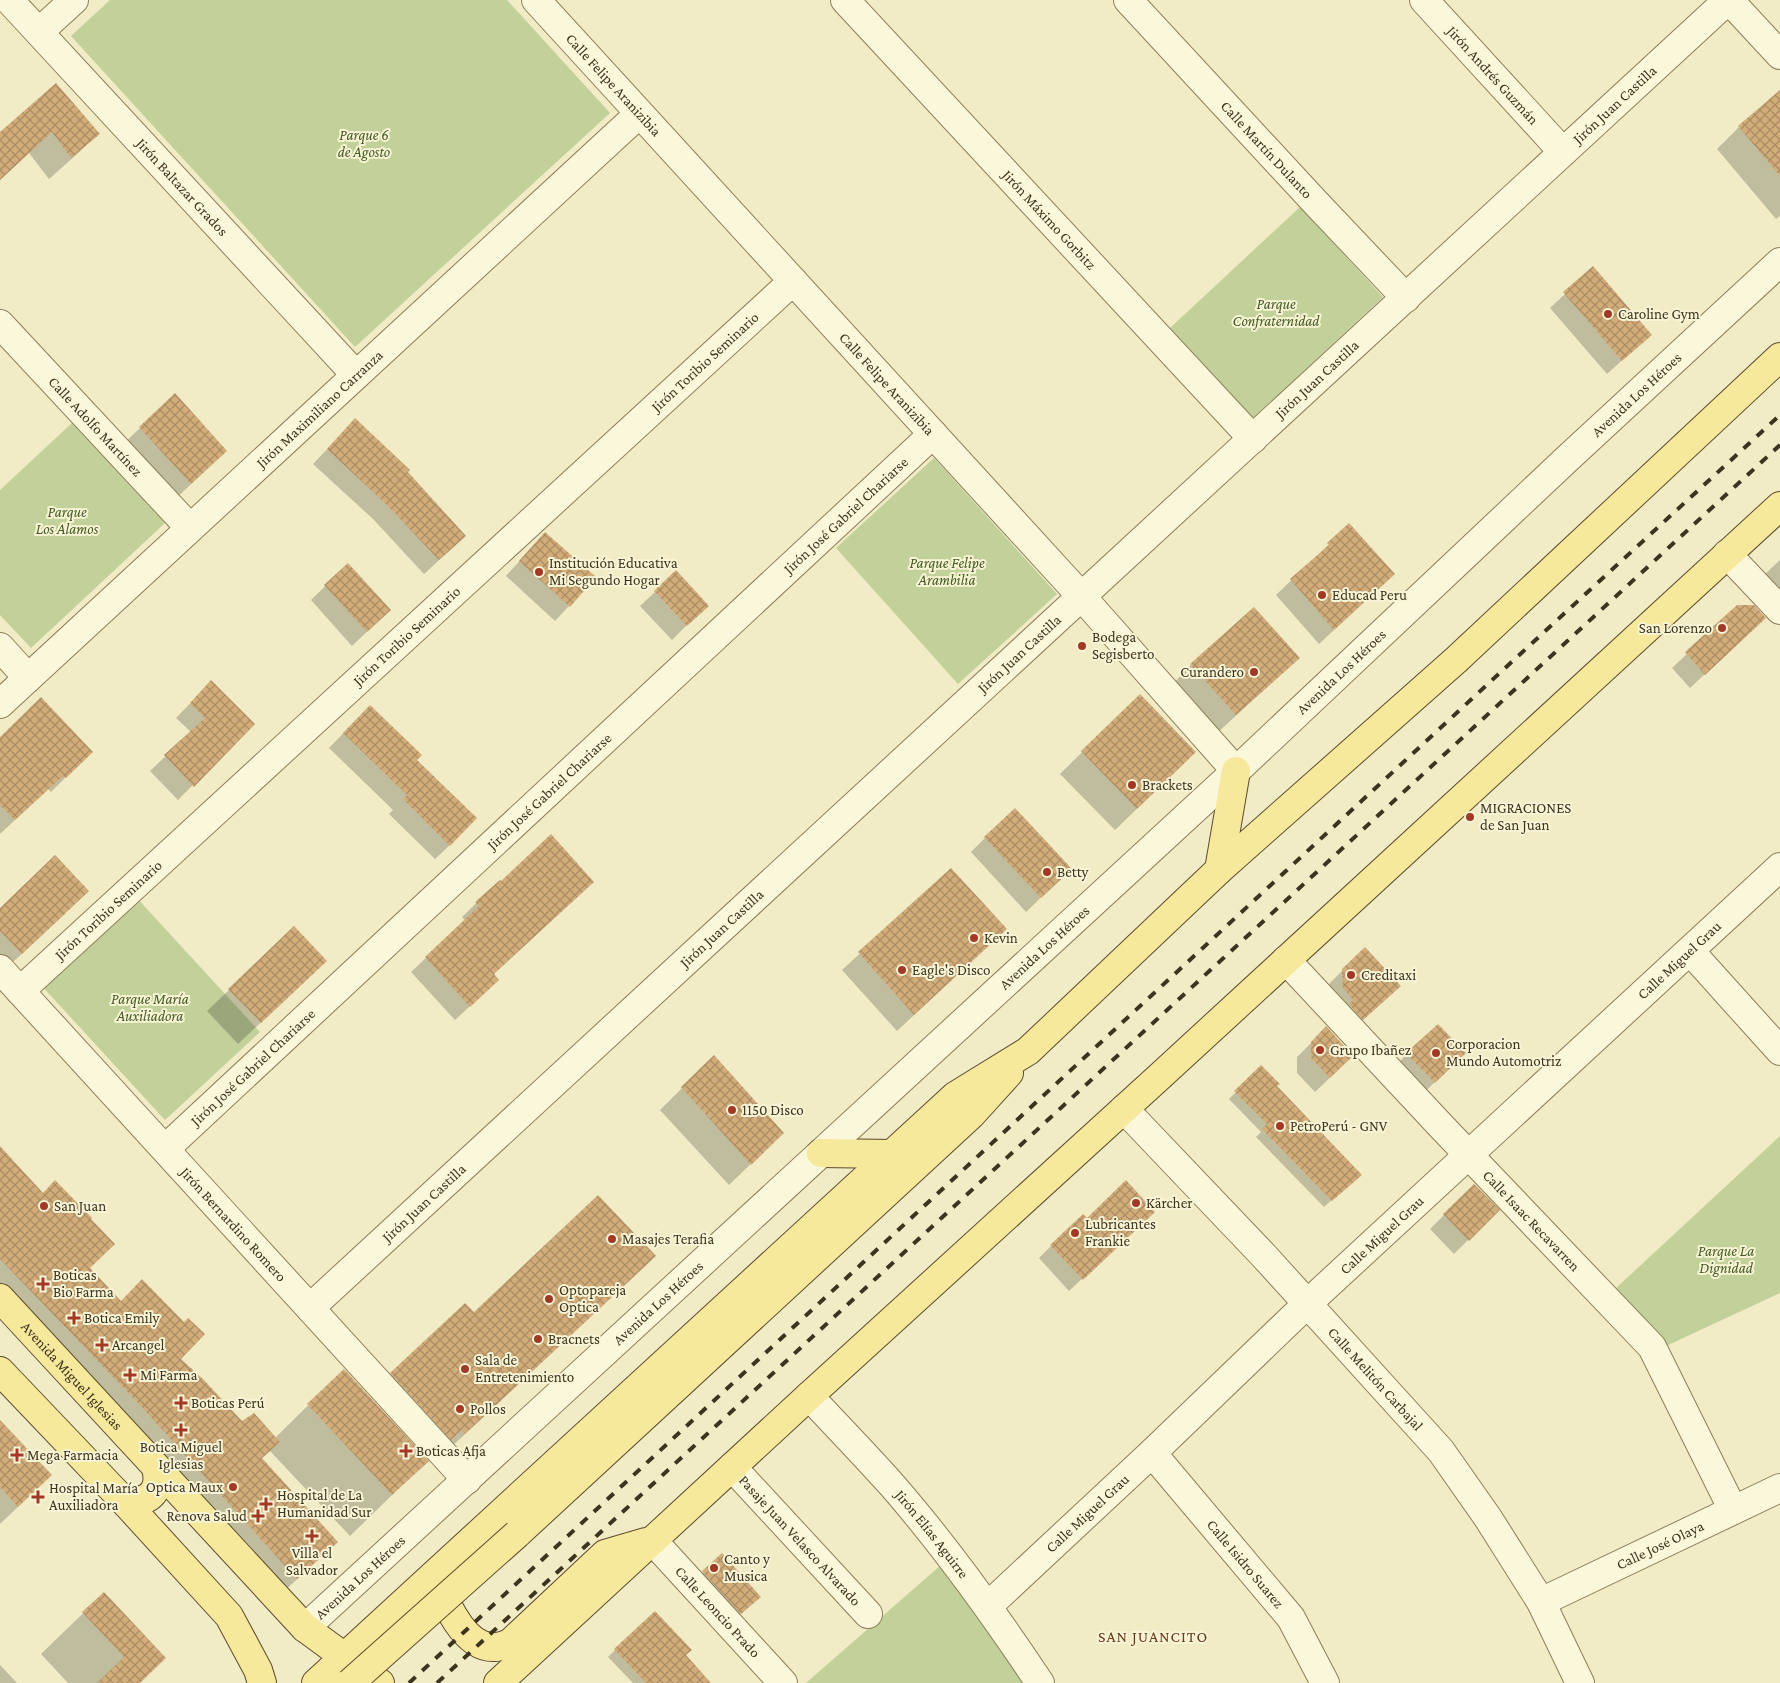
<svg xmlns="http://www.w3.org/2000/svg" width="1780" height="1683" viewBox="0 0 1780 1683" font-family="'Crimson Pro',serif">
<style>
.park{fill:#c1d199}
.shadow{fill:#0003}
.building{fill:url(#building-cross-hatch)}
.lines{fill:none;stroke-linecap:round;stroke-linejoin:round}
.minor-casing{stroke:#8e7e5a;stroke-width:30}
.major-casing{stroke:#5c4b2e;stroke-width:30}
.minor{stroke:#fbf7da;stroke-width:28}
.major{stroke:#f6e99c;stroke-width:28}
.rail{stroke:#3e331f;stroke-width:4;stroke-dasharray:9 9;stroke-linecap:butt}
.major-bridge-casing{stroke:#5c4b2e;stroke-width:30;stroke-linecap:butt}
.major-bridge{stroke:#f6e99c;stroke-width:28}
.poi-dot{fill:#a23926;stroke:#f8f4d6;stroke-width:2}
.labels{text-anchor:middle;stroke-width:4;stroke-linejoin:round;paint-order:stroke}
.street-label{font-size:15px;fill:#3e331f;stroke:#f8f4d6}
.park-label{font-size:15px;font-style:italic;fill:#445b24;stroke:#f8f4d6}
.poi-label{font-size:15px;fill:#3e331f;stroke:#f8f4d6;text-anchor:start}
.neighbourhood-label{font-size:16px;letter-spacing:1px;fill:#6d3a1b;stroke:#f8f4d6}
</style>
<defs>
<pattern id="building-cross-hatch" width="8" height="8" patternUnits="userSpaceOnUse" patternTransform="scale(1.25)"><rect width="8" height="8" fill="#d2ad7a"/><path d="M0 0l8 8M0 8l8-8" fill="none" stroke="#ac8d63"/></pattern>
</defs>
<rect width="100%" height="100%" fill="#f1ebc6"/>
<!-- park -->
<g class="park">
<path d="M 110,0 L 507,0 L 610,113 L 355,347 L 71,36 Z"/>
<path d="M 1300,207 L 1383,297 L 1253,418 L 1170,328 Z"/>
<path d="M 72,423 L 165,523 L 31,648 L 0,615 L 0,490 Z"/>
<path d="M 934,458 L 1057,594 L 958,684 L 836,548 Z"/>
<path d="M 135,896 L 260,1032 L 165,1120 L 40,984 Z"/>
<path d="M 1780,1136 L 1780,1293 L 1666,1346 L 1614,1290 Z"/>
<path d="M 941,1565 L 1025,1683 L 806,1683 Z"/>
</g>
<!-- shadow -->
<g class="shadow">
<path d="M 56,84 L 98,134 L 76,155 L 49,179 L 29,153 L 0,180 L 0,133 Z"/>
<path d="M 1780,92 L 1780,216 L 1776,219 L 1717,149 L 1739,127 Z"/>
<path d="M 1593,268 L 1650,335 L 1607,374 L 1550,308 Z"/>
<path d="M 355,420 L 406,472 L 450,550 L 424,574 L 373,519 L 313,464 Z"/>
<path d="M 140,428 L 226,451 L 169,505 L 118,449 Z"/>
<path d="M 1349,525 L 1394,574 L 1319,644 L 1276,595 Z"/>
<path d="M 545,533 L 569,606 L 555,621 L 506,576 Z"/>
<path d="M 1780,560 L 1780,605 L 1761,578 Z"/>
<path d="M 348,564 L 375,624 L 352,646 L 311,600 Z"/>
<path d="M 655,592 L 692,620 L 672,640 L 640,606 Z"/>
<path d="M 1738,606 L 1750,632 L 1690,688 L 1672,668 Z"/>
<path d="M 1298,658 L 1214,736 L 1170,687 L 1191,665 Z"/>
<path d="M 211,682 L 253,724 L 178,800 L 150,771 L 191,732 L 176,718 Z"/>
<path d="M 1140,695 L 1173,774 L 1115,830 L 1060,774 Z"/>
<path d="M 355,721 L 450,845 L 435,859 L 389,814 L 393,810 L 329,748 Z"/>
<path d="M 0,742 L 77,766 L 51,792 L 48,789 L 0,834 Z"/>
<path d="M 985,838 L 1056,883 L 1026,912 L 971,852 Z"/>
<path d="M 951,870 L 988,946 L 897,1031 L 842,970 Z"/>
<path d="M 499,881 L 493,975 L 483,994 L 455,1020 L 411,972 L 465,921 L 462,917 Z"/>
<path d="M 0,909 L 66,913 L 0,974 Z"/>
<path d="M 1343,970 L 1385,1000 L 1348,1033 L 1329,1003 L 1328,985 Z"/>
<path d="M 304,982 L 238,1044 L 207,1011 L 229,990 Z"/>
<path d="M 1326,1028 L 1337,1071 L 1315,1092 L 1297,1073 L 1297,1057 Z"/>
<path d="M 1407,1054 L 1450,1068 L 1420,1096 L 1393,1068 Z"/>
<path d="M 1261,1067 L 1353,1181 L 1324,1207 L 1256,1137 L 1261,1132 L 1229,1099 Z"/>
<path d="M 682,1088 L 761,1154 L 729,1185 L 660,1110 Z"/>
<path d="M 0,1147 L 88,1268 L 120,1302 L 242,1422 L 275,1438 L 344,1370 L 427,1461 L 350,1536 L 270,1451 L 261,1459 L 319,1559 L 279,1596 L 0,1295 Z"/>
<path d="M 1474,1185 L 1498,1210 L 1454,1254 L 1430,1229 Z"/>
<path d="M 1141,1224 L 1069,1291 L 1039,1258 L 1051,1246 Z"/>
<path d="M 636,1274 L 446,1452 L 373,1392 L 391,1374 L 474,1314 Z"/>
<path d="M 0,1436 L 22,1503 L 0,1524 Z"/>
<path d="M 722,1555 L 759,1597 L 726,1628 L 688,1586 Z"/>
<path d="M 104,1593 L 139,1683 L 68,1683 L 41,1654 Z"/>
<path d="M 615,1650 L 684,1655 L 700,1683 L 633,1683 L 608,1657 Z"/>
<path d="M 0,1665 L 17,1683 L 0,1683 Z"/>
</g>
<!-- building -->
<g class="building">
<path d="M 56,83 L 100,134 L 71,158 L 52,132 L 0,180 L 0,132 Z"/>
<path d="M 1780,90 L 1780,176 L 1738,126 Z"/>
<path d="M 1593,266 L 1652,335 L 1622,361 L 1563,292 Z"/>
<path d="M 175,393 L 227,451 L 191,484 L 139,427 Z"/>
<path d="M 355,418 L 410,470 L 408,472 L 466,536 L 439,560 L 387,505 L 327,449 Z"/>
<path d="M 1349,523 L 1395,574 L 1334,630 L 1290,579 L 1329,545 L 1327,543 Z"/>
<path d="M 545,532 L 596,577 L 570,607 L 519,561 Z"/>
<path d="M 348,563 L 391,610 L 367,632 L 324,585 Z"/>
<path d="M 676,570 L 709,606 L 687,626 L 654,591 Z"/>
<path d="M 1737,605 L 1754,605 L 1766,618 L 1705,675 L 1685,652 Z"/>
<path d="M 1254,607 L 1300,658 L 1236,715 L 1190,664 Z"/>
<path d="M 211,680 L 255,724 L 194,787 L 164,755 L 205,718 L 190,703 Z"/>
<path d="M 1140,694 L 1196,752 L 1137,809 L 1081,751 Z"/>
<path d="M 41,697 L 93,752 L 66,778 L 63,776 L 15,820 L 0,805 L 0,737 Z"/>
<path d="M 370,705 L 422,755 L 417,760 L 477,818 L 450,846 L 403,799 L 407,795 L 343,733 Z"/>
<path d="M 1015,808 L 1072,869 L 1041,898 L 984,837 Z"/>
<path d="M 551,834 L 594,882 L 494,974 L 499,980 L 470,1007 L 425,957 L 479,906 L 475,902 L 500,880 L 501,881 Z"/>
<path d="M 55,855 L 89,891 L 22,954 L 0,931 L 0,908 Z"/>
<path d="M 951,868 L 1007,929 L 914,1015 L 858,952 Z"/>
<path d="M 294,926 L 327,961 L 261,1023 L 228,989 Z"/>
<path d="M 1365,947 L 1401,986 L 1363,1020 L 1349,1004 L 1353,1000 L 1343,988 L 1342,969 Z"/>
<path d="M 1438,1024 L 1466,1053 L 1435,1083 L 1406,1053 Z"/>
<path d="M 1326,1026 L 1353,1056 L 1330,1078 L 1311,1058 L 1311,1042 Z"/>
<path d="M 714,1055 L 784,1133 L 751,1165 L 681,1087 Z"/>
<path d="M 1261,1065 L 1280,1084 L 1277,1086 L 1362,1175 L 1332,1201 L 1262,1129 L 1267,1124 L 1234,1091 Z"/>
<path d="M 0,1146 L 43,1193 L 55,1180 L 92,1218 L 91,1219 L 115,1244 L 90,1268 L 121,1301 L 142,1279 L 184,1322 L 188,1318 L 205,1334 L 181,1359 L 204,1380 L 242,1421 L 254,1413 L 280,1442 L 262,1458 L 338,1542 L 297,1579 L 138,1403 L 0,1259 Z"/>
<path d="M 1126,1180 L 1155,1212 L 1083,1280 L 1050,1245 L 1083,1214 L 1087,1218 Z"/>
<path d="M 1474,1184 L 1500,1210 L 1469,1241 L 1443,1214 Z"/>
<path d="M 598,1195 L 656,1256 L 465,1434 L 461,1430 L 451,1440 L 390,1373 L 465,1303 L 474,1312 Z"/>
<path d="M 344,1369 L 429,1461 L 392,1495 L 307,1404 Z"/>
<path d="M 0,1420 L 52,1475 L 18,1507 L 0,1487 Z"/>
<path d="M 722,1553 L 761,1597 L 741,1614 L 702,1571 Z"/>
<path d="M 104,1592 L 166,1658 L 140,1683 L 97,1683 L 124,1657 L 82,1612 Z"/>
<path d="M 655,1611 L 692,1650 L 686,1655 L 711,1683 L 646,1683 L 614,1649 Z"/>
</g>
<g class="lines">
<!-- minor casing -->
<g class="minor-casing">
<g id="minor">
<path id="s1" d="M 9,0 L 356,375"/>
<path id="s2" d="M 536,0 L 1082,597 L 1236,771"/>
<path id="s3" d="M 845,0 L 1253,439"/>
<path id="s4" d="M 1128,0 L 1315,202 L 1406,298"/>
<path id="s5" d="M 1424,0 L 1563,152"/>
<path d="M 1729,0 L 1780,55"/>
<path d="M 39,32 L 74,0"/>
<path id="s6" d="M 0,324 L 190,528"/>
<path d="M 1727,554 L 1780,610"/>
<path d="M 0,647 L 28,678"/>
<path id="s7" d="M 0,704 L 639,114"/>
<path d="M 1690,951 L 1780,1051"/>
<path id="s8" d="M 1286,960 L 1441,1126 L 1652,1347 L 1733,1510"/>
<path id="s9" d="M 0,969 L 467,1480"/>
<path id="s10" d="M 20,991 L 793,281"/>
<path id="s11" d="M 1124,1109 L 1265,1257 L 1441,1451 L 1488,1518 L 1541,1602 L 1580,1683"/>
<path id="s12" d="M 165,1149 L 933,434"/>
<path id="s13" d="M 310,1308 L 1728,0"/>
<path id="s14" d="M 809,1396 C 837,1426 865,1455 892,1485 C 946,1547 994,1614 1040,1683"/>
<path id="s15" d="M 1152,1453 L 1291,1618 L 1325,1683"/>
<path id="s16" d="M 732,1467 L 868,1614"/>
<path id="s17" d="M 653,1541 L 783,1683"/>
<path id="s18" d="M 1541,1602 L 1780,1488"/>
<path id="s19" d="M 988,1606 L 1152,1453 L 1307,1304 L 1780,867"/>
<path id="s20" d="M 305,1628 L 1236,771 L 1568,458 L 1780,262"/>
</g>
</g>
<!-- major casing -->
<g class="major-casing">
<g id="major">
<path d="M 1219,870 L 1236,771"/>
<path d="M 821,1153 L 892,1154"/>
<path id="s21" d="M 0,1298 L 305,1628 L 380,1683"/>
<path d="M 0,1371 L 123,1500 L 229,1616 L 258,1670 L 262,1683"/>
<path d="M 123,1500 C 137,1503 153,1501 157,1484 C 158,1479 157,1472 156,1467"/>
<path d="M 517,1534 L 971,1115 L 1009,1073"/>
<path d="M 435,1577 C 444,1600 464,1649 495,1647 C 500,1647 505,1645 510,1643 L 605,1554 L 646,1542"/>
<path d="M 316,1683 L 955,1096 L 1028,1051 L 1219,870 L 1456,660 L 1780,357"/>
<path d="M 498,1683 L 809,1396 L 1158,1078 L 1780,506"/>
</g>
</g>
<!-- minor -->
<use href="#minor" class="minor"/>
<!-- major -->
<use href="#major" class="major"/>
<!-- rail -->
<g class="rail">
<path d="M 409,1683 L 1517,657 L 1780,415"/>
<path d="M 437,1683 L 1780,445"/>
</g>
<!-- major-bridge casing -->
<g class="major-bridge-casing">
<path id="major-bridge" d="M 350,1683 L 517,1534"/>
</g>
<!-- major-bridge -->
<use href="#major-bridge" class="major-bridge"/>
</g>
<!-- markers -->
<g class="poi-dot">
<circle cx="1608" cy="314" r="5"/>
<circle cx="539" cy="572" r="5"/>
<circle cx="1322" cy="595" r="5"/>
<circle cx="1722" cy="628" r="5"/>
<circle cx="1082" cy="646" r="5"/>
<circle cx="1254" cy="672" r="5"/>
<circle cx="1132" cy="785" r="5"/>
<circle cx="1470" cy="817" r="5"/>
<circle cx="1047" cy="872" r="5"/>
<circle cx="974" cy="938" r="5"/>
<circle cx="902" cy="970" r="5"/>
<circle cx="1351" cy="975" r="5"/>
<circle cx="1320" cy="1050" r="5"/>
<circle cx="1436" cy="1053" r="5"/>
<circle cx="732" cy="1110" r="5"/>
<circle cx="1280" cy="1126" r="5"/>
<circle cx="1136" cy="1203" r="5"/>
<circle cx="44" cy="1206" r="5"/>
<circle cx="1075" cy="1233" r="5"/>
<circle cx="612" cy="1239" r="5"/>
<path d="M40.5 1276.5h5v5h5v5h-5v5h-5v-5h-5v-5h5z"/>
<circle cx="549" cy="1299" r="5"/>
<path d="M71.5 1310.5h5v5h5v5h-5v5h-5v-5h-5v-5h5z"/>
<circle cx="538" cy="1339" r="5"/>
<path d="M99.5 1337.5h5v5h5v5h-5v5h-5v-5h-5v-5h5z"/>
<circle cx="465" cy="1369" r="5"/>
<path d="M127.5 1367.5h5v5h5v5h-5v5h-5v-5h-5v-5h5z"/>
<path d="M178.5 1395.5h5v5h5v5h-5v5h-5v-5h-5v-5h5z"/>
<circle cx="460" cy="1409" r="5"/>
<path d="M178.5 1422.5h5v5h5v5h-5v5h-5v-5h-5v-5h5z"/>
<path d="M403.5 1443.5h5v5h5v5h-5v5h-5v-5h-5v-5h5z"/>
<path d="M14.5 1447.5h5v5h5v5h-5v5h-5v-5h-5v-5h5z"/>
<circle cx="233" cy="1487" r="5"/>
<path d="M35.5 1489.5h5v5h5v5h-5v5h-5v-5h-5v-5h5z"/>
<path d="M263.5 1496.5h5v5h5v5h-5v5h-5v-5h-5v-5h5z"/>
<path d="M255.5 1508.5h5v5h5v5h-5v5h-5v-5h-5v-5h5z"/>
<path d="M309.5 1528.5h5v5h5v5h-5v5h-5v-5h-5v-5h5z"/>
<circle cx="714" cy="1568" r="5"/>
</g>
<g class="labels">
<!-- street labels -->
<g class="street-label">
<text dy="5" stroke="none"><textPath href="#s5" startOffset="102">Jirón Andrés Guzmán</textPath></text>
<text dy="5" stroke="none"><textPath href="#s2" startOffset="115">Calle Felipe Aranizibia</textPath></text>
<text dy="5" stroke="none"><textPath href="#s13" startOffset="1775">Jirón Juan Castilla</textPath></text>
<text dy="5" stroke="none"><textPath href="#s4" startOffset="204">Calle Martín Dulanto</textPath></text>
<text dy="5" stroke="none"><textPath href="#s1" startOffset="255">Jirón Baltazar Grados</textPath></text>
<text dy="5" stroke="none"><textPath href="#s3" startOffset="300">Jirón Máximo Gorbitz</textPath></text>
<text dy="5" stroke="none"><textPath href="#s10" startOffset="930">Jirón Toribio Seminario</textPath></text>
<text dy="5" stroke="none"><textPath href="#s13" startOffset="1370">Jirón Juan Castilla</textPath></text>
<text dy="5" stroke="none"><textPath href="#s2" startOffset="520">Calle Felipe Aranizibia</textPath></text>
<text dy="5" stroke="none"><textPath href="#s20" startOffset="1815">Avenida Los Héroes</textPath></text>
<text dy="5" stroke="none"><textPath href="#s7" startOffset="435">Jirón Maximiliano Carranza</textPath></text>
<text dy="5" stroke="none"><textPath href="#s6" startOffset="140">Calle Adolfo Martínez</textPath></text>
<text dy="5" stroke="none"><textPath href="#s12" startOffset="930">Jirón José Gabriel Chariarse</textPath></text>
<text dy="5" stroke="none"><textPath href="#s10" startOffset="525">Jirón Toribio Seminario</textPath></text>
<text dy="5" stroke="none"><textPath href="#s13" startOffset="965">Jirón Juan Castilla</textPath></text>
<text dy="5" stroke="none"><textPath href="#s20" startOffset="1410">Avenida Los Héroes</textPath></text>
<text dy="5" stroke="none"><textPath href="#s12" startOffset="525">Jirón José Gabriel Chariarse</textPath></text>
<text dy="5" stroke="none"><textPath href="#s10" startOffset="120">Jirón Toribio Seminario</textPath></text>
<text dy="5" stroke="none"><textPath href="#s13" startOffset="560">Jirón Juan Castilla</textPath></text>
<text dy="5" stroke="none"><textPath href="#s20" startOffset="1005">Avenida Los Héroes</textPath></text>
<text dy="5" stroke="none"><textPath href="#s19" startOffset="946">Calle Miguel Grau</textPath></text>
<text dy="5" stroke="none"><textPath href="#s12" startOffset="120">Jirón José Gabriel Chariarse</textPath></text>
<text dy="5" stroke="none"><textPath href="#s13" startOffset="155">Jirón Juan Castilla</textPath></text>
<text dy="5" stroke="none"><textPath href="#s8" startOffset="358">Calle Isaac Recavarren</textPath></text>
<text dy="5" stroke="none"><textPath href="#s9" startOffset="346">Jirón Bernardino Romero</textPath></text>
<text dy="5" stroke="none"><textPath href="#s19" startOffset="541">Calle Miguel Grau</textPath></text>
<text dy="5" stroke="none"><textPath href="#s20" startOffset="480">Avenida Los Héroes</textPath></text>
<text dy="5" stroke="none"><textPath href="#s21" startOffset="106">Avenida Miguel Iglesias</textPath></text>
<text dy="5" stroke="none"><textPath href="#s11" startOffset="369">Calle Melitón Carbajal</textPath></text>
<text dy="5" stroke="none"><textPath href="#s19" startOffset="136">Calle Miguel Grau</textPath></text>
<text dy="5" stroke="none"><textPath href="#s14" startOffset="185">Jirón Elías Aguirre</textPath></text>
<text dy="5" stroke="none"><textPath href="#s16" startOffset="100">Pasaje Juan Velasco Alvarado</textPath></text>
<text dy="5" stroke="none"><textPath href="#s18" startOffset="132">Calle José Olaya</textPath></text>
<text dy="5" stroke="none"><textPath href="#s15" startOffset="145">Calle Isidro Suarez</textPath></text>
<text dy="5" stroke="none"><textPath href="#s20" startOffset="75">Avenida Los Héroes</textPath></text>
<text dy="5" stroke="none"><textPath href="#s17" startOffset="96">Calle Leoncio Prado</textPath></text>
</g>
<!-- park labels -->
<g class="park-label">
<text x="364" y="140">Parque 6<tspan x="364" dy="17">de Agosto</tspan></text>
<text x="1276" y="309">Parque<tspan x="1276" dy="17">Confraternidad</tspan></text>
<text x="67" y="517">Parque<tspan x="67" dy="17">Los Alamos</tspan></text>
<text x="947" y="568">Parque Felipe<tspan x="947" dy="17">Arambilia</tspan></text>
<text x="150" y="1004">Parque María<tspan x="150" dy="17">Auxiliadora</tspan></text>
<text x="1726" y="1256">Parque La<tspan x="1726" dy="17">Dignidad</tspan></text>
</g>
<!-- poi labels -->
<g class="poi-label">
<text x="1618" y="319">Caroline Gym</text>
<text x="549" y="568">Institución Educativa<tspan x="549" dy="17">Mi Segundo Hogar</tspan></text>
<text x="1332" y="600">Educad Peru</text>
<text x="1712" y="633" text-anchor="end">San Lorenzo</text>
<text x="1092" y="642">Bodega<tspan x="1092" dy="17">Segisberto</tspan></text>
<text x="1244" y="677" text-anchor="end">Curandero</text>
<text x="1142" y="790">Brackets</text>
<text x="1480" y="813">MIGRACIONES<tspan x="1480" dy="17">de San Juan</tspan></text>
<text x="1057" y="877">Betty</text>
<text x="984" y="943">Kevin</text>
<text x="912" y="975">Eagle's Disco</text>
<text x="1361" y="980">Creditaxi</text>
<text x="1446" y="1049">Corporacion<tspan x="1446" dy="17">Mundo Automotriz</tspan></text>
<text x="1330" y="1055">Grupo Ibañez</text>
<text x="742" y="1115">1150 Disco</text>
<text x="1290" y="1131">PetroPerú - GNV</text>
<text x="1146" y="1208">Kärcher</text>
<text x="54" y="1211">San Juan</text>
<text x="1085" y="1229">Lubricantes<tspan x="1085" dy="17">Frankie</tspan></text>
<text x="622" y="1244">Masajes Terafia</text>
<text x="53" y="1280">Boticas<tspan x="53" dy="17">Bio Farma</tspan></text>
<text x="559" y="1295">Optopareja<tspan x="559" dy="17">Optica</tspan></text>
<text x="84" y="1323">Botica Emily</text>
<text x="548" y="1344">Bracnets</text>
<text x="112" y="1350">Arcangel</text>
<text x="475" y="1365">Sala de<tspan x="475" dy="17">Entretenimiento</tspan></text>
<text x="140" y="1380">Mi Farma</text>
<text x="191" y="1408">Boticas Perú</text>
<text x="470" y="1414">Pollos</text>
<text x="181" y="1452" text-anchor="middle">Botica Miguel<tspan x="181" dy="17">Iglesias</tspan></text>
<text x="416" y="1456">Boticas Afja</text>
<text x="27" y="1460">Mega Farmacia</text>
<text x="223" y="1492" text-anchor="end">Optica Maux</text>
<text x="49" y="1493">Hospital María<tspan x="49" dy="17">Auxiliadora</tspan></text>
<text x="277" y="1500">Hospital de La<tspan x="277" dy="17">Humanidad Sur</tspan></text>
<text x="247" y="1521" text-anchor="end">Renova Salud</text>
<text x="312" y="1558" text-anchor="middle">Villa el<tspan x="312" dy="17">Salvador</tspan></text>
<text x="724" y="1564">Canto y<tspan x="724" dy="17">Musica</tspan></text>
</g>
<!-- neighbourhood labels -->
<g class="neighbourhood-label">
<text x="1153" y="1642">SAN JUANCITO</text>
</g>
</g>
</svg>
